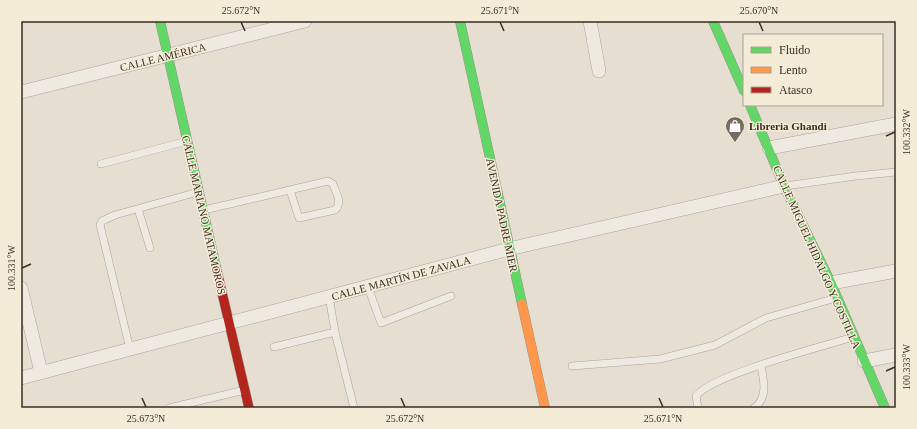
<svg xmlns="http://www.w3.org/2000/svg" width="917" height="429" viewBox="0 0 917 429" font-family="'Times New Roman',serif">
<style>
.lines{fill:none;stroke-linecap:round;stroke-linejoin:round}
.lane-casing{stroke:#aca499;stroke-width:8}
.street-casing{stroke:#aca499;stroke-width:14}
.fast-casing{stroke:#9b948a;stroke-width:10}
.slow-casing{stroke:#9b948a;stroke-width:10}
.jam-casing{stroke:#9b948a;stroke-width:10}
.lane{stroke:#eeeae2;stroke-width:7}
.street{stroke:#eeeae2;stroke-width:13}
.fast{stroke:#63d668;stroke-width:9}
.slow{stroke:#ff974d;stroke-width:9}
.jam{stroke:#b3261e;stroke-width:9}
.ticks{fill:none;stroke:#3b2d21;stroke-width:1.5}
.labels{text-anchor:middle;stroke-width:3;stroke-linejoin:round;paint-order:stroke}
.street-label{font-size:11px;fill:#3b2d21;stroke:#f5ecd8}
.poi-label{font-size:11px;font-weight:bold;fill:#3b2d21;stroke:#f5ecd8;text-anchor:start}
.neatline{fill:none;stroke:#3b2d21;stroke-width:1.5}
.ticks-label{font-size:10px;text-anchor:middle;fill:#3b2d21}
</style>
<rect width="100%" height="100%" fill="#e6dfd1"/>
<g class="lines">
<!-- lane casing -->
<g class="lane-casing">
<g id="lane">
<path d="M 101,164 L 187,141"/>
<path d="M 785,186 L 856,176 L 896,172"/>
<path d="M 138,209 L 150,248"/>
<path d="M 204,210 L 328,181 L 333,184 C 336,193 343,203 335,210 L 299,218 L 290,190"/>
<path d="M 368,287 L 381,323 L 451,296"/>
<path d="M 335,332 L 354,408"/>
<path d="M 274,347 L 335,332 L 329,297"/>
<path d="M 130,349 L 100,225 L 102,221 L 115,215 L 198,192"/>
<path d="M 572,366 L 660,359 L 715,345 L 766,318 L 836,298"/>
<path d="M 169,408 L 245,390"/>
<path d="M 698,408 L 696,396 C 713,374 822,347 853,337"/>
<path d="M 754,408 C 768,398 764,381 761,366"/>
</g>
</g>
<!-- street casing -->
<g class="street-casing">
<g id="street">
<path d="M 590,21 L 599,71"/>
<path d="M 21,92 L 305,21"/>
<path d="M 769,148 L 896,124"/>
<path d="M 831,283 L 896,271"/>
<path d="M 21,288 L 41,372"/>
<path d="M 864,361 L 896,355"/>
<path d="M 21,378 L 509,249 L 784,186"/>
</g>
</g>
<!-- fast casing -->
<g class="fast-casing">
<g id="fast">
<path d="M 160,21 L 216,267"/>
<path d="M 460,21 L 522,304"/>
<path d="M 713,21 L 744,91"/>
<path d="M 750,105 L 784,186 L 831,283 L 885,408"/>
</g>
</g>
<!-- slow casing -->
<g class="slow-casing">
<path id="slow" d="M 522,304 L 545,408"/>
</g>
<!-- jam casing -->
<g class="jam-casing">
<path id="jam" d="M 216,267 L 249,408"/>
</g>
<!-- lane -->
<use href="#lane" class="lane"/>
<!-- street -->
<use href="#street" class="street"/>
<!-- fast -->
<use href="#fast" class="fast"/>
<!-- slow -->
<use href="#slow" class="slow"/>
<!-- jam -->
<use href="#jam" class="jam"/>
</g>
<!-- ticks -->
<path class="ticks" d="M 241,22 L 245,31M 500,22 L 504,31M 759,22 L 763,31M 886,136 L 895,132M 22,268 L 31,264M 886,371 L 895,367M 142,398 L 146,407M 401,398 L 405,407M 659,398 L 663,407"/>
<!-- icons -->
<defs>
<g id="shop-pin" transform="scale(1)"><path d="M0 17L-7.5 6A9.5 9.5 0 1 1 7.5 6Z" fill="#776b5f" stroke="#f5ecd8"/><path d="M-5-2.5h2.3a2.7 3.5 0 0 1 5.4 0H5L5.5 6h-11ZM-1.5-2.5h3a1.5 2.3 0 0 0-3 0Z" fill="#fff"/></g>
</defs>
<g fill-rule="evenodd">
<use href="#shop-pin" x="735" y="126"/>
</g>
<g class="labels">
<!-- street labels -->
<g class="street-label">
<text transform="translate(163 57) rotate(-14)" y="4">CALLE AMÉRICA</text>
<text transform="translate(204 215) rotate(77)" y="4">CALLE MARIANO MATAMOROS</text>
<text transform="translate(502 215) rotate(78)" y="4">AVENIDA PADRE MIER</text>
<text transform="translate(817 257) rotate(66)" y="4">CALLE MIGUEL HIDALGO Y COSTILLA</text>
<text transform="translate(401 278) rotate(-15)" y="4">CALLE MARTÍN DE ZAVALA</text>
</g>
<!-- poi labels -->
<g class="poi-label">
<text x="749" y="130">Libreria Ghandi</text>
</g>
</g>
<!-- border -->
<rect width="917" height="429" fill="none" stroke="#f5ecd8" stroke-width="44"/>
<!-- legend -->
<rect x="743" y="34" width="140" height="72" fill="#f5ecd8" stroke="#aba08f"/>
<rect x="751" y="47" width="20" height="6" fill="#63d668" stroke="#aba08f"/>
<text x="779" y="54" font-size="12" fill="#3b2d21">Fluido</text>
<rect x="751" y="67" width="20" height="6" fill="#ff974d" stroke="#aba08f"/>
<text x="779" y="74" font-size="12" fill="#3b2d21">Lento</text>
<rect x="751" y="87" width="20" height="6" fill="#b3261e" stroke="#aba08f"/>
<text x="779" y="94" font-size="12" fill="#3b2d21">Atasco</text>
<rect x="22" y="22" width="873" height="385" class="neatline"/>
<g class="ticks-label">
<text x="241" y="14">25.672°N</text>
<text x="500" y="14">25.671°N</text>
<text x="759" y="14">25.670°N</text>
<text transform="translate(906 132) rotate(-90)" y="4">100.332°W</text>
<text transform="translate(11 268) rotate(-90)" y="4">100.331°W</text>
<text transform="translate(906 367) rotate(-90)" y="4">100.333°W</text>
<text x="146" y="422">25.673°N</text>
<text x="405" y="422">25.672°N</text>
<text x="663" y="422">25.671°N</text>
</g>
</svg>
